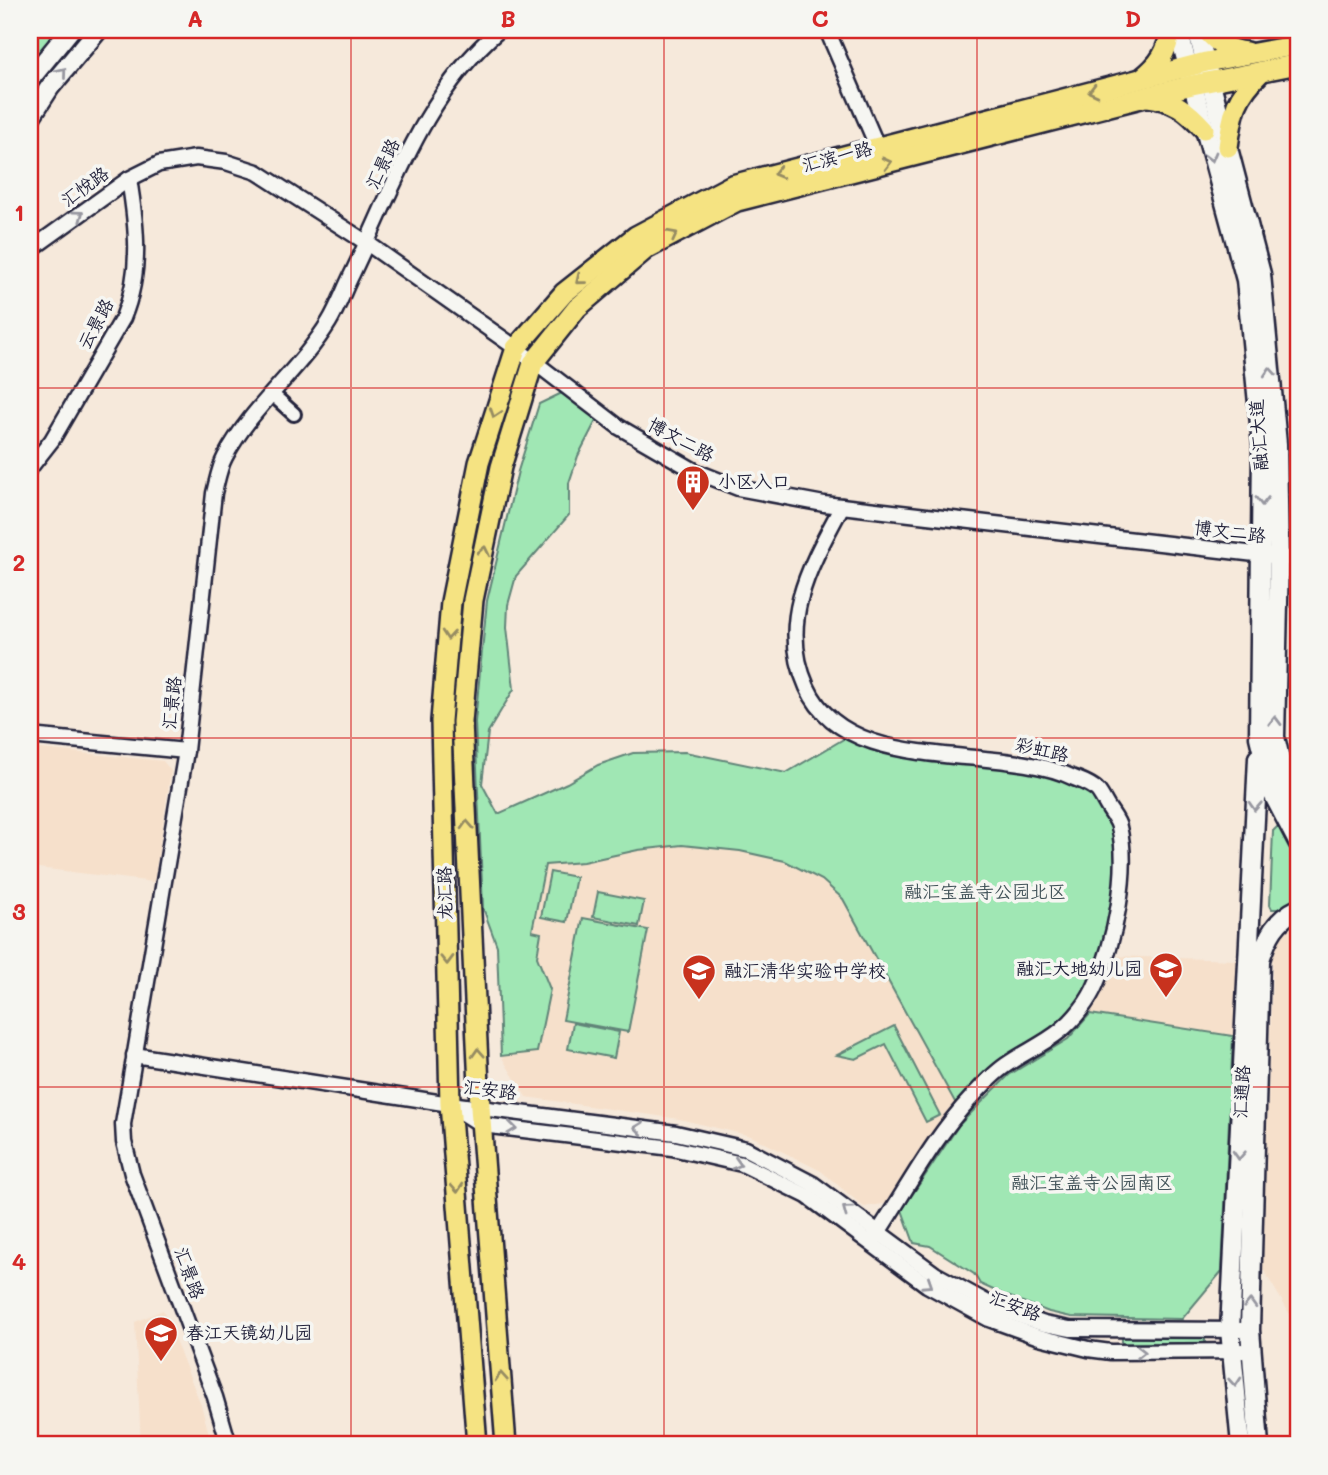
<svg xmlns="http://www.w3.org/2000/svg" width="1328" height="1475" viewBox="0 0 1328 1475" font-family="Mali,'LXGW WenKai TC',sans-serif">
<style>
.built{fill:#f6e0cb}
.green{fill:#a0e7b4;stroke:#618478;stroke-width:2}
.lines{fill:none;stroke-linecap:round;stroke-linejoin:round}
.minor-casing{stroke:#22223b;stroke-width:18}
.tertiary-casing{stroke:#22223b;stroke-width:19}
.secondary-casing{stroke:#22223b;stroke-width:23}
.primary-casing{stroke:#22223b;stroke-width:24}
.minor{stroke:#f6f6f2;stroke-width:12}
.tertiary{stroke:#f6f6f2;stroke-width:14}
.secondary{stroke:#f6f6f2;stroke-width:18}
.primary{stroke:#f5e382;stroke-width:19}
.oneway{stroke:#9797a0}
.oneway2{stroke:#968c62}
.grid{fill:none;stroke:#d62828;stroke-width:2;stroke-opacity:0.55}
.labels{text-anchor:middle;stroke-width:7;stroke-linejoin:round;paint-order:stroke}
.street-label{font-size:18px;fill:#22223b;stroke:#f6f6f2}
.poi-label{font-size:18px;fill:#22223b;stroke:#f6f6f2;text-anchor:start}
.park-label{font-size:18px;fill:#425359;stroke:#f6f6f2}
.neatline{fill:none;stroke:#d62828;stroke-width:2.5}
.grid-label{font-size:23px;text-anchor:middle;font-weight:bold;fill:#d62828}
</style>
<rect width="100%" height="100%" fill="#f6e9db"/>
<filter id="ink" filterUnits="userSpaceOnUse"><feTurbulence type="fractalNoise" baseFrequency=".0143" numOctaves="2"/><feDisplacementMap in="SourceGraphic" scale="14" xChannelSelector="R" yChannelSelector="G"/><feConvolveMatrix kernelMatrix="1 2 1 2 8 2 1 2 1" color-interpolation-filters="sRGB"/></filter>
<g filter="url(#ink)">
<!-- built -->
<g class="built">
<path d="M 30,748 L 163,761 L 171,771 L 154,882 L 30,867 Z"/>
<path d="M 682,845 L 740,851 L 785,861 L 822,880 L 843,899 L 956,1104 L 941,1121 L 889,1203 L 864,1207 L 821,1171 L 751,1136 L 679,1119 L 526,1097 L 501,1056 L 497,946 L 483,908 L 481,867 L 583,862 L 638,850 Z"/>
<path d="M 1298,919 L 1298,1321 L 1294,1321 L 1263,1269 L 1273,946 L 1287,925 Z"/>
<path d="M 1113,956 L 1237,960 L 1233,1036 L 1090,1014 L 1103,985 Z"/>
<path d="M 163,1310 L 201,1405 L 212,1445 L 141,1445 L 135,1322 Z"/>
</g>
<!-- green -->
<g class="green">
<path d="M 30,30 L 70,30 L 30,90 Z"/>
<path d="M 564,392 L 598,417 L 578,456 L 569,483 L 569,515 L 516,576 L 508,605 L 507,627 L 514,689 L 488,732 L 482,784 L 498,814 L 567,783 L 598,765 L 633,753 L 685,752 L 786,773 L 847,737 L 1057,775 L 1091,792 L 1114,827 L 1118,877 L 1108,931 L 1091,981 L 1078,1006 L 1057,1026 L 1001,1061 L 956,1104 L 843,899 L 822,880 L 785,861 L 740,851 L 682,845 L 638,850 L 583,862 L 545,865 L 532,931 L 541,933 L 537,957 L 550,989 L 537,1052 L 501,1056 L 497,946 L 483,908 L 475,722 L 487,601 L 518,471 L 539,404 Z"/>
<path d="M 1277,827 L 1284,828 L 1298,853 L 1298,900 L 1278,909 L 1272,909 L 1270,905 L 1273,831 Z"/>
<path d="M 550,872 L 576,877 L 567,922 L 541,917 Z"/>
<path d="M 598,892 L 644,901 L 639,926 L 593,917 Z"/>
<path d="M 583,918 L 648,930 L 628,1032 L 563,1020 Z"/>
<path d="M 1090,1014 L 1233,1036 L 1222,1271 L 1182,1319 L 1071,1317 L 1049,1312 L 1002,1294 L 980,1284 L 974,1274 L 930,1246 L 914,1243 L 902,1210 L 959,1125 L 1009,1075 L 1068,1039 Z"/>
<path d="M 573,1023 L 619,1032 L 614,1058 L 568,1049 Z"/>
<path d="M 894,1026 L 940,1115 L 926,1122 L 886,1044 L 856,1059 L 837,1055 Z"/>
<path d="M 1122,1337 L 1205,1337 L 1205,1343 L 1122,1344 Z"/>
</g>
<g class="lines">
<!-- minor casing -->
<g class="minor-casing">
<path id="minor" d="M 273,395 L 294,414"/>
</g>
<!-- tertiary casing -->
<g class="tertiary-casing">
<g id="tertiary">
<path d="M 827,30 L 877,146"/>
<path d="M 30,250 L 129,179 L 159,164 L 196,158 L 226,162 L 257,172 L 367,243 L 516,348 L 619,427 L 695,471 L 738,488 L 824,504 L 1298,559"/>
<path d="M 30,468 L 52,440 L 123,318 C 142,272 137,227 129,179"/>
<path d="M 842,506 C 811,564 777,621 807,687 C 848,779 998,741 1074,778 C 1082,781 1093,785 1098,791 C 1102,796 1105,803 1109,809 C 1112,814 1118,821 1119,827 C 1130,871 1114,944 1096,984 C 1089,1001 1075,1019 1060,1031 C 1044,1044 1023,1053 1006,1065 C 993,1074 981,1087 971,1098 C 931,1140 904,1195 871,1243"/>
<path d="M 30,736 L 186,751"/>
<path d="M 134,1055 L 450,1104 L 676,1133 L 746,1149 L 813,1184 L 935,1274 L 997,1308 L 1044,1324 L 1070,1329 L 1250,1330"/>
<path d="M 454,1107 L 482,1125 L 672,1148 L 742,1164 L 807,1196 L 927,1285 L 989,1319 L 1039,1337 L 1088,1349 L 1111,1352 L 1251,1351"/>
<path d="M 229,1445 L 215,1397 L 132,1174 L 124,1142 L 123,1124 L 186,751 L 214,493 C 217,482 219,468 225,457 C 251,407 299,371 329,322 C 338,307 344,290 352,274 C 393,189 425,93 499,30"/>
</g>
</g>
<!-- secondary casing -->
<g class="secondary-casing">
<g id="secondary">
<path d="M 1178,30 L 1246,280 L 1262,445 L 1259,737 L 1273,794 L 1298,842"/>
<path d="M 1197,30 L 1261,274 L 1277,444 L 1279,557 L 1275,737 L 1287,789 L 1298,810"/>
<path d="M 30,79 L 70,30"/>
<path d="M 30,118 L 50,87 L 98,30"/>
<path d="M 1241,1445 L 1230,1330 L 1258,758"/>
<path d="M 1259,1445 L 1250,1330 L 1260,960 C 1267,937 1276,919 1298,909"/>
</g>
</g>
<!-- primary casing -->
<g class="primary-casing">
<g id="primary">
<path d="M 1206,30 C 1218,44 1227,50 1246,52"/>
<path d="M 1142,78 C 1160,64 1167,52 1171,30"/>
<path d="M 1148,97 C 1174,100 1187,110 1204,129"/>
<path d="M 1228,147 C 1233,111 1235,97 1262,71"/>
<path d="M 477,1445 L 450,1104 L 441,721 L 451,602 L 479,463 L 516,348 L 564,293 L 636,236 L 732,185 L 1206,62 L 1298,45"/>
<path d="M 506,1445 L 480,1107 L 462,722 L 473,600 L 501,467 L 533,363 L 577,308 L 646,249 L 737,201 L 1192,85 L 1298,64"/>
</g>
</g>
<!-- minor -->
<use href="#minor" class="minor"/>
<!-- tertiary -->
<use href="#tertiary" class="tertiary"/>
<!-- secondary -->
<use href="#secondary" class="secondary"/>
<!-- primary -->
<use href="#primary" class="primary"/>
</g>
<!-- one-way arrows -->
<defs><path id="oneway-chevron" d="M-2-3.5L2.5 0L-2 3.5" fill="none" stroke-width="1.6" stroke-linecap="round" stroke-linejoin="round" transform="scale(1.75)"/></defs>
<g class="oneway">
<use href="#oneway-chevron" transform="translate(62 72) rotate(-50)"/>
<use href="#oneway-chevron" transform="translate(1211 157) rotate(75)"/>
<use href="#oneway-chevron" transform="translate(79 215) rotate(-36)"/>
<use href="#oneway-chevron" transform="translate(1270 372) rotate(-95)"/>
<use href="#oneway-chevron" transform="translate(1262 501) rotate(90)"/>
<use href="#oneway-chevron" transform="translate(1275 721) rotate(-89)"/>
<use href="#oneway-chevron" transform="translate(1255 806) rotate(93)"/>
<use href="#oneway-chevron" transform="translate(512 1128) rotate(7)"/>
<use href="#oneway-chevron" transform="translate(639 1128) rotate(-173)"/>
<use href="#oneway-chevron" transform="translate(1239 1155) rotate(93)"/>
<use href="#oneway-chevron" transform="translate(737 1164) rotate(17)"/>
<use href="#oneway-chevron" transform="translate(847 1210) rotate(-143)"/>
<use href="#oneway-chevron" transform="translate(928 1284) rotate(33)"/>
<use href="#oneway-chevron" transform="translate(1250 1304) rotate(-88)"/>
<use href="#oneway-chevron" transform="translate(1141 1352)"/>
<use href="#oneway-chevron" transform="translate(1235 1382) rotate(85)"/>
</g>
<g class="oneway2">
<use href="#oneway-chevron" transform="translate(1093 91) rotate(166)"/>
<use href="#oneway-chevron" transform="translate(887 163) rotate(-14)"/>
<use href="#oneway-chevron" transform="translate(778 173) rotate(165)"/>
<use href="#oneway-chevron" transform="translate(673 235) rotate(-28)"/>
<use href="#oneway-chevron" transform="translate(580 280) rotate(141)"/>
<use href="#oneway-chevron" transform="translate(495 413) rotate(108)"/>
<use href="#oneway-chevron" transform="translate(484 551) rotate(-78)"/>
<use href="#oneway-chevron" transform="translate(448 635) rotate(95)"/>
<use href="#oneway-chevron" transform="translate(467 825) rotate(-93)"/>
<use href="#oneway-chevron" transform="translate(447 960) rotate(89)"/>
<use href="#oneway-chevron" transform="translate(478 1053) rotate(-93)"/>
<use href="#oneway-chevron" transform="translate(457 1188) rotate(86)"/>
<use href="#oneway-chevron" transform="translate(501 1377) rotate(-94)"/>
</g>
</g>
<!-- grid -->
<path class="grid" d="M 351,30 L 351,1445M 664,30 L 664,1445M 977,30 L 977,1445M 30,388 L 1298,388M 30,738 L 1298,738M 30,1087 L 1298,1087"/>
<!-- icons -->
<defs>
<g id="building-pin" transform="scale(1.75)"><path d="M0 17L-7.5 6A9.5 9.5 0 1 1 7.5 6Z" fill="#c8321e" stroke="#f6f6f2"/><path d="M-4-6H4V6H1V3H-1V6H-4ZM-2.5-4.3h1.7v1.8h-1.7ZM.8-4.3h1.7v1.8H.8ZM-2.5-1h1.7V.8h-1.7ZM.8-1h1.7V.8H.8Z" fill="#fff"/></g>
<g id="school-pin" transform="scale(1.75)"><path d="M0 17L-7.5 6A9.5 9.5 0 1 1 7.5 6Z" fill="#c8321e" stroke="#f6f6f2"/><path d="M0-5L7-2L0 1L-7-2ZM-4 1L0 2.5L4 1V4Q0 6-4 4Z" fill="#fff"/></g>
</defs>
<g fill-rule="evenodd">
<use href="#building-pin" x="693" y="482"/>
<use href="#school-pin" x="1166" y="969"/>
<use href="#school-pin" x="699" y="971"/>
<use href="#school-pin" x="161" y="1333"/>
</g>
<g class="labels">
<!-- street labels -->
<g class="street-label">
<text transform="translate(837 157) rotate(-15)" y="6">汇滨一路</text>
<text transform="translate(383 164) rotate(-64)" y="6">汇景路</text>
<text transform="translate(85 187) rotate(-36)" y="6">汇悦路</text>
<text transform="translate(96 324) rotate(-62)" y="6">云景路</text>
<text transform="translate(1259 435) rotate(-94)" y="6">融汇大道</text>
<text transform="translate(681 440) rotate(28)" y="6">博文二路</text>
<text transform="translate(1230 532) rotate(7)" y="6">博文二路</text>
<text transform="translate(172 703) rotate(-84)" y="6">汇景路</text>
<text transform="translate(1042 750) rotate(13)" y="6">彩虹路</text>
<text transform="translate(445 893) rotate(-91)" y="6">龙汇路</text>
<text transform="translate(490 1090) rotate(7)" y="6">汇安路</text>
<text transform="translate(1242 1092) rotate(-87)" y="6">汇通路</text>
<text transform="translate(189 1273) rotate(70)" y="6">汇景路</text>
<text transform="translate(1015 1306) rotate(21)" y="6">汇安路</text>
</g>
<!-- poi labels -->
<g class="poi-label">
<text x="718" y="488">小区入口</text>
<text x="1142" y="975" text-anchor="end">融汇大地幼儿园</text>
<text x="724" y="977">融汇清华实验中学校</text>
<text x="186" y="1339">春江天镜幼儿园</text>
</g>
<!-- park labels -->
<g class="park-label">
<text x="985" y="898">融汇宝盖寺公园北区</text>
<text x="1092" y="1189">融汇宝盖寺公园南区</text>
</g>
</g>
<!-- margin -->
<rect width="1328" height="1475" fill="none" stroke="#f6f6f2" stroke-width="77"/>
<rect x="38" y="38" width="1252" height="1398" class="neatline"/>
<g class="grid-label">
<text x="195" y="27">A</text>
<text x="508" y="27">B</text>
<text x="820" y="27">C</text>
<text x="1133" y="27">D</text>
<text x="19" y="221">1</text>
<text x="19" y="571">2</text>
<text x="19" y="920">3</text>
<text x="19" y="1270">4</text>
</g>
</svg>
